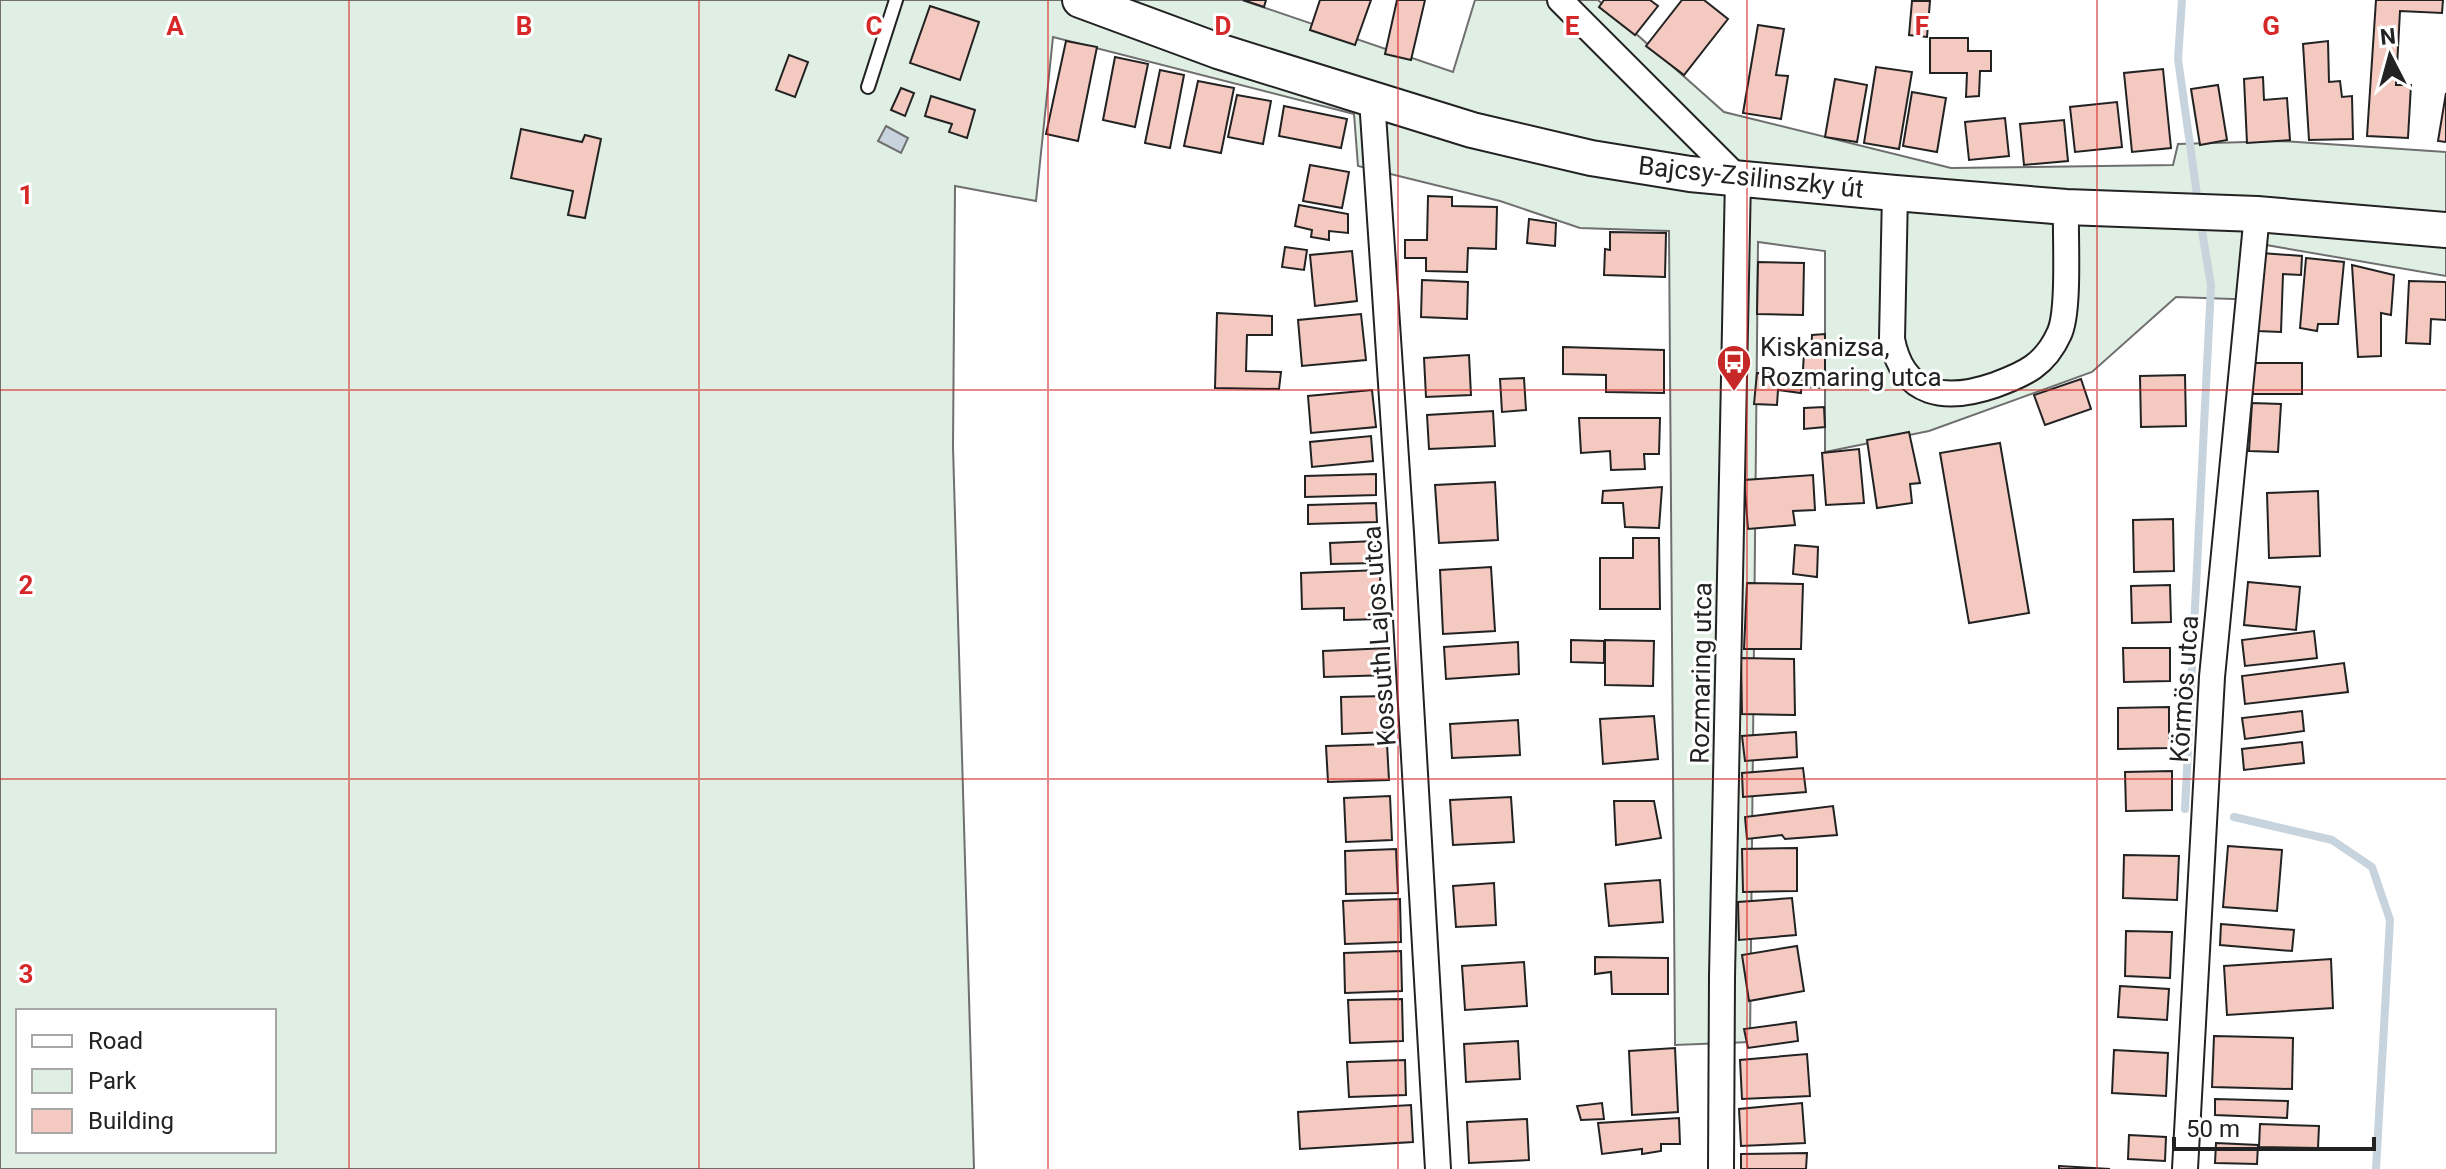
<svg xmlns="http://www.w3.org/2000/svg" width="2446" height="1169" viewBox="0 0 2446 1169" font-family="Roboto,sans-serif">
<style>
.green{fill:#e0efe3;stroke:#6f6f6f;stroke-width:2;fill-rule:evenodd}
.water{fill:#c7d3dd;stroke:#6f6f6f;stroke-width:2}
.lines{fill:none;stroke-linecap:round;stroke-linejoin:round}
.stream{stroke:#c7d3dd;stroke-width:8}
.building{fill:#f3c9c0;stroke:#222;stroke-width:2}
.lane-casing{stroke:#222;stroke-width:16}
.street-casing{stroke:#222;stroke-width:28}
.secondary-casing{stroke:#222;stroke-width:38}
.lane{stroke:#fff;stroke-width:12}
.street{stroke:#fff;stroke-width:24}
.secondary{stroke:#fff;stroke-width:34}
.grid{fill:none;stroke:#d62828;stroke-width:2;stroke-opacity:0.55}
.labels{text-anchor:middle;stroke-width:6;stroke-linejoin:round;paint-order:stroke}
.street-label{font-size:26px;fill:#222;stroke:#fff}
.poi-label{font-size:26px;fill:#222;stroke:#fff;text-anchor:start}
.grid-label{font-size:26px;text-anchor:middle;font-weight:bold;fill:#d62828;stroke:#fff;stroke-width:6;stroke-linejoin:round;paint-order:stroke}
</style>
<rect width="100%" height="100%" fill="#fff"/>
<!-- green -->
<path class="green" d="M 0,0 L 1242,0 L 1453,72 L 1475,0 L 1598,0 L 1724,112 L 1951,168 L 2173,165 L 2178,144 L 2281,141 L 2446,152 L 2446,276 L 2266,245 L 2261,300 L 2176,297 L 2092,372 L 1929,431 L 1825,452 L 1825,251 L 1758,242 L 1750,1042 L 1675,1045 L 1669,231 L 1580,228 L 1500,201 L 1358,166 L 1354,114 L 1053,37 L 1036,201 L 955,186 L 953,447 L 974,1169 L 0,1169 ZM 18,1011 L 274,1011 L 274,1151 L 18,1151 Z"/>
<!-- water -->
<path class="water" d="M 886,126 L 908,138 L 901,153 L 878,141 Z"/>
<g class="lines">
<!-- stream -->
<g class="stream">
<path d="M 2182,0 L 2178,59 L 2198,202"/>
<path d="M 2185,809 L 2211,285 L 2200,219"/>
<path d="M 2234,817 L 2332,840 L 2372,867 L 2390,920 L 2376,1169"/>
</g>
</g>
<!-- building -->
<g class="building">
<path d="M 1243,0 L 1266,0 L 1264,7 Z"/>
<path d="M 1320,0 L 1371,0 L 1355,45 L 1310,30 Z"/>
<path d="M 1397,0 L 1425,0 L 1411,60 L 1385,54 Z"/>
<path d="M 1604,0 L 1650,0 L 1658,6 L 1635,35 L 1599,7 Z"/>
<path d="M 1682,0 L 1704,0 L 1728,19 L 1684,75 L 1646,46 Z"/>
<path d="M 2376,0 L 2443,0 L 2442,13 L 2400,11 L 2396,85 L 2411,85 L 2408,138 L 2367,136 Z"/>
<path d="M 1912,1 L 1930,1 L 1927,37 L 1909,35 Z"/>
<path d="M 930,6 L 979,22 L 960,80 L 910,63 Z"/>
<path d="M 1758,25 L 1784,29 L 1776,75 L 1788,76 L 1781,119 L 1743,113 Z"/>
<path d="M 1930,38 L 1968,38 L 1968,51 L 1991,51 L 1991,71 L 1980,71 L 1979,96 L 1966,97 L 1967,73 L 1930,73 Z"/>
<path d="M 1066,41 L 1097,47 L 1078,141 L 1046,134 Z"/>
<path d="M 2328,41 L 2329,82 L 2340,81 L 2342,97 L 2352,96 L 2353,139 L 2309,140 L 2303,44 Z"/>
<path d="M 789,55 L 808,62 L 795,97 L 776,90 Z"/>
<path d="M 1115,57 L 1148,64 L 1135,127 L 1103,120 Z"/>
<path d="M 1876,67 L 1912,72 L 1899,149 L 1864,143 Z"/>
<path d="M 2163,69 L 2171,148 L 2132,152 L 2124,73 Z"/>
<path d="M 1160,70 L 1184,75 L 1170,148 L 1145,143 Z"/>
<path d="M 2263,77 L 2264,100 L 2287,98 L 2290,140 L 2247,143 L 2244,79 Z"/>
<path d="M 1835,79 L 1867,85 L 1857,142 L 1825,137 Z"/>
<path d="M 1198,81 L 1234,88 L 1221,153 L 1184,146 Z"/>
<path d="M 2218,85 L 2227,140 L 2200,145 L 2191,89 Z"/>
<path d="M 901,88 L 914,93 L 905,116 L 891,110 Z"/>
<path d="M 1912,92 L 1946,98 L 1937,152 L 1903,146 Z"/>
<path d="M 2446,93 L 2446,142 L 2438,141 Z"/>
<path d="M 1237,95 L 1271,101 L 1263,144 L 1228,137 Z"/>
<path d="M 931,96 L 975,110 L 967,138 L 949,132 L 952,124 L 925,116 Z"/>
<path d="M 2117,102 L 2122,147 L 2075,152 L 2070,107 Z"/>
<path d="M 1284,106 L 1347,119 L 1341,148 L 1279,136 Z"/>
<path d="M 2005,118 L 2009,156 L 1969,160 L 1965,122 Z"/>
<path d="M 2064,120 L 2068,161 L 2024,165 L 2020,124 Z"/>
<path d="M 521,129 L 582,142 L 585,135 L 601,139 L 585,218 L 568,215 L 573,191 L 511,178 Z"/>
<path d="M 1310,165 L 1349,172 L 1342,208 L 1303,201 Z"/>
<path d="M 1428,196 L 1452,197 L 1452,206 L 1497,207 L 1496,249 L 1468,248 L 1467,272 L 1426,271 L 1426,258 L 1405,258 L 1405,240 L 1427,240 Z"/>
<path d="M 1299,205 L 1348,214 L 1348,233 L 1329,231 L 1329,240 L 1311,237 L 1312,230 L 1295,226 Z"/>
<path d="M 1529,219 L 1556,223 L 1555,246 L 1527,243 Z"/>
<path d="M 1610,232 L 1666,233 L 1665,277 L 1604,275 L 1605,249 L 1610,250 Z"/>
<path d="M 1285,247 L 1307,250 L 1304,270 L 1282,267 Z"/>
<path d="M 1352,251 L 1357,301 L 1315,306 L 1310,255 Z"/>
<path d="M 2261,253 L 2302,256 L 2301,275 L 2283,274 L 2281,332 L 2257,331 Z"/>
<path d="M 2306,258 L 2344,262 L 2338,324 L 2318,324 L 2317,331 L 2300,328 Z"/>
<path d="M 1758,262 L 1804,263 L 1803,315 L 1757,314 Z"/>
<path d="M 2352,265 L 2394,275 L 2391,315 L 2381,313 L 2381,356 L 2358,357 Z"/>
<path d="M 1422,280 L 1468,282 L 1467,319 L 1421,317 Z"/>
<path d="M 2409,281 L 2446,282 L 2446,320 L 2431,319 L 2430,344 L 2406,343 Z"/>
<path d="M 1217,313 L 1272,316 L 1272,335 L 1247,335 L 1246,371 L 1281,372 L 1279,389 L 1215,388 Z"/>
<path d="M 1361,314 L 1366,360 L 1302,366 L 1298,320 Z"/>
<path d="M 1825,334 L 1825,388 L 1802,387 L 1804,352 L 1811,353 L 1812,335 Z"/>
<path d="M 1563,347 L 1664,350 L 1664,393 L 1606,392 L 1606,375 L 1563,374 Z"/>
<path d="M 1469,355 L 1471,395 L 1426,397 L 1424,358 Z"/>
<rect x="2253" y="363" width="49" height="31"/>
<path d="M 1757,373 L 1802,375 L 1801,393 L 1778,390 L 1777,405 L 1754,404 Z"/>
<path d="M 2185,375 L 2186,426 L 2141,427 L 2140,376 Z"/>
<path d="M 1524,378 L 1526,410 L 1502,412 L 1500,379 Z"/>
<path d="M 2081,379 L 2091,409 L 2045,425 L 2034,395 Z"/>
<path d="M 1372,390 L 1376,427 L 1311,433 L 1308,396 Z"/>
<path d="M 2252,403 L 2281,404 L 2278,452 L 2249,451 Z"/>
<path d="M 1824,407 L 1825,427 L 1804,429 L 1804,408 Z"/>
<path d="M 1493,411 L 1495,446 L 1429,449 L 1427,415 Z"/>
<path d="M 1579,418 L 1660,418 L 1659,454 L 1644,454 L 1645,469 L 1611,470 L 1610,451 L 1581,453 Z"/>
<path d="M 1909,432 L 1920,483 L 1910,484 L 1912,503 L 1877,508 L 1867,440 Z"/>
<path d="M 1371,436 L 1373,461 L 1312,467 L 1310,442 Z"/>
<path d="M 2000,443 L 2029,613 L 1969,623 L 1940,453 Z"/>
<path d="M 1859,449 L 1864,503 L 1826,505 L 1822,453 Z"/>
<path d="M 1376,474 L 1376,495 L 1305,497 L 1305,476 Z"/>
<path d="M 1813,475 L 1815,510 L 1793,511 L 1795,525 L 1748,529 L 1744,480 Z"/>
<path d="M 1495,482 L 1498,540 L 1439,543 L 1435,485 Z"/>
<path d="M 1662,487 L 1659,528 L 1625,527 L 1623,503 L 1602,503 L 1603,491 Z"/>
<path d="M 2318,491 L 2320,556 L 2269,558 L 2267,493 Z"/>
<path d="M 1376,503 L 1377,522 L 1308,524 L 1308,505 Z"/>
<path d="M 2173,519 L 2174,571 L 2134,572 L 2133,520 Z"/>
<path d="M 1633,538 L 1659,538 L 1660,609 L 1600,609 L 1600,558 L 1633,558 Z"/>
<path d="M 1375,541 L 1376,563 L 1331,564 L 1330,543 Z"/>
<path d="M 1795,545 L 1818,547 L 1817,577 L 1793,574 Z"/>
<path d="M 1491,567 L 1495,631 L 1443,634 L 1440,570 Z"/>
<path d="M 1380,570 L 1381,619 L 1344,620 L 1344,608 L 1302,609 L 1301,573 Z"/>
<path d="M 2248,582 L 2300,587 L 2296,630 L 2244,625 Z"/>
<path d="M 1747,583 L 1803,584 L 1801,649 L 1744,649 Z"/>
<path d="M 2170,585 L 2171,622 L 2132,623 L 2131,586 Z"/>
<path d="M 2314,631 L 2317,658 L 2245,666 L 2242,640 Z"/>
<path d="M 1571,640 L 1604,641 L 1604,663 L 1571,662 Z"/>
<path d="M 1605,640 L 1654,641 L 1653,686 L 1605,685 Z"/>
<path d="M 1518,642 L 1519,674 L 1446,679 L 1444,647 Z"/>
<path d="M 1389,648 L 1390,675 L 1324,677 L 1323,651 Z"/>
<path d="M 2123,648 L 2170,648 L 2170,681 L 2124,682 Z"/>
<path d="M 1741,658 L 1794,659 L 1795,715 L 1742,714 Z"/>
<path d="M 2344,663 L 2348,692 L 2245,704 L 2242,676 Z"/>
<path d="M 1386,696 L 1387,732 L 1342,734 L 1341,697 Z"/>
<path d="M 2169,707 L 2169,748 L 2118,749 L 2118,708 Z"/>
<path d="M 2302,711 L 2304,731 L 2245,739 L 2242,718 Z"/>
<path d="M 1654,716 L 1658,759 L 1603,764 L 1600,719 Z"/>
<path d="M 1518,720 L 1520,755 L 1452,758 L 1450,724 Z"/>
<path d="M 1796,732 L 1797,757 L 1745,761 L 1742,736 Z"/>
<path d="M 2302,742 L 2304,763 L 2244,770 L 2242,749 Z"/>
<path d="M 1387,744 L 1389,780 L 1328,782 L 1326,746 Z"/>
<path d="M 1803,768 L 1806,792 L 1743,797 L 1742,773 Z"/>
<path d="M 2172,771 L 2172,810 L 2126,811 L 2125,772 Z"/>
<path d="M 1390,796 L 1392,840 L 1346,842 L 1344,798 Z"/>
<path d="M 1511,797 L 1514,842 L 1453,845 L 1450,800 Z"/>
<path d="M 1614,801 L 1654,801 L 1661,838 L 1616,845 Z"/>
<path d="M 1833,806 L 1837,835 L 1785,839 L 1782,835 L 1747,839 L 1745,817 Z"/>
<path d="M 2228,846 L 2282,850 L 2277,911 L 2223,907 Z"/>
<path d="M 1797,848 L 1797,891 L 1743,892 L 1742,849 Z"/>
<path d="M 1396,849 L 1398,893 L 1346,894 L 1345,851 Z"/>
<path d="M 2124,855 L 2179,856 L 2177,900 L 2123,898 Z"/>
<path d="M 1660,880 L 1663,922 L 1609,926 L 1605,884 Z"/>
<path d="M 1494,883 L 1496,925 L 1456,927 L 1453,886 Z"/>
<path d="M 1792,898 L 1796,935 L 1739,940 L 1738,902 Z"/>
<path d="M 1400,899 L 1401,942 L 1345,944 L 1343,901 Z"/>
<path d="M 2221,924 L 2294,930 L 2292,951 L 2220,945 Z"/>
<path d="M 2126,931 L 2172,932 L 2170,978 L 2125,976 Z"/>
<path d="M 1797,946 L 1804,991 L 1749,1001 L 1742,955 Z"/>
<path d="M 1401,951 L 1402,991 L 1345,993 L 1344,953 Z"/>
<path d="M 1595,957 L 1668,958 L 1668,994 L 1612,994 L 1611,972 L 1595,974 Z"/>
<path d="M 2331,959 L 2333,1008 L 2227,1015 L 2224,966 Z"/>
<path d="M 1524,962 L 1527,1006 L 1465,1010 L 1462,966 Z"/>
<path d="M 2120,986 L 2169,989 L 2167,1020 L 2118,1017 Z"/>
<path d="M 1402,999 L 1403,1041 L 1350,1043 L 1348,1000 Z"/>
<path d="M 1796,1022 L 1798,1041 L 1748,1048 L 1744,1029 Z"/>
<path d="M 2214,1036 L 2293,1038 L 2292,1089 L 2212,1087 Z"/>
<path d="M 1518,1041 L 1520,1079 L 1466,1082 L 1464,1044 Z"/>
<path d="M 1675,1048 L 1678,1112 L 1632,1115 L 1629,1051 Z"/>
<path d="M 2114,1050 L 2168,1053 L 2166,1096 L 2112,1093 Z"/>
<path d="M 1807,1054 L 1810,1096 L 1742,1099 L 1740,1060 Z"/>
<path d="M 1405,1060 L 1406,1095 L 1349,1097 L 1347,1062 Z"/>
<path d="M 2215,1099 L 2288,1101 L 2287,1118 L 2215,1115 Z"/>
<path d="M 1602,1103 L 1604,1119 L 1581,1120 L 1577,1106 Z"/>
<path d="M 1802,1103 L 1805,1143 L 1741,1146 L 1739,1109 Z"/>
<path d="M 1411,1105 L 1413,1142 L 1300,1149 L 1298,1112 Z"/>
<path d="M 1679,1118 L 1680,1144 L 1661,1144 L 1661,1151 L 1642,1154 L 1642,1149 L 1602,1154 L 1598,1123 Z"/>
<path d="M 1527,1119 L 1529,1160 L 1469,1163 L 1467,1122 Z"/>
<path d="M 2260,1124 L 2319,1126 L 2318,1148 L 2259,1147 Z"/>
<path d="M 2129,1135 L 2166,1137 L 2165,1161 L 2128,1159 Z"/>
<path d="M 2216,1143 L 2258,1145 L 2257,1164 L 2215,1163 Z"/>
<path d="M 1807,1153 L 1806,1169 L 1741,1169 L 1741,1154 Z"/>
<path d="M 2059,1166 L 2110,1169 L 2059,1169 Z"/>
</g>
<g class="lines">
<!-- lane casing -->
<g class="lane-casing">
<path id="lane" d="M 868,87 L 896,0"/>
</g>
<!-- street casing -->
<g class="street-casing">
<g id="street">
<path d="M 1560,0 L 1738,178 L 1722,977 L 1721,1169"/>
<path d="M 1372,99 L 1401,533 L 1438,1169"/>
<path d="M 1895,193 L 1892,339 C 1903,397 1946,402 1995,385 C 2025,374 2045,365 2059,334 C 2070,312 2065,235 2066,207"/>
<path d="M 2185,1169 L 2212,677 L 2257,214"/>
</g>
</g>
<!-- secondary casing -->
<g class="secondary-casing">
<path id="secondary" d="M 1080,0 L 1218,51 L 1372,99 L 1472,130 L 1591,158 L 1690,174 L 1895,193 L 2066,207 L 2257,214 L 2446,230"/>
</g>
<!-- lane -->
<use href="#lane" class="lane"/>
<!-- street -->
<use href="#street" class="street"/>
<!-- secondary -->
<use href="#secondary" class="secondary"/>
</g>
<!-- grid -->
<path class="grid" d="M 349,0 L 349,1169M 699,0 L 699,1169M 1048,0 L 1048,1169M 1398,0 L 1398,1169M 1747,0 L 1747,1169M 2097,0 L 2097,1169M 0,390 L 2446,390M 0,779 L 2446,779"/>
<!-- icons -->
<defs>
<g id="bus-pin" transform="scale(1.8)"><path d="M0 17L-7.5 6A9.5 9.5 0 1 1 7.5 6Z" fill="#c62828" stroke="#fff"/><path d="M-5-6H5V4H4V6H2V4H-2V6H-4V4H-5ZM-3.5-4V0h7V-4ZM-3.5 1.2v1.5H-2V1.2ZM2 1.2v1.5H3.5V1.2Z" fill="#fff"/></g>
</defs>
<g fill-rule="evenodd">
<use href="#bus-pin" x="1734" y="362"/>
</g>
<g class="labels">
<!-- street labels -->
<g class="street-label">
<text transform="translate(1751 177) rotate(6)" y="9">Bajcsy-Zsilinszky út</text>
<text transform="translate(1379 636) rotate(-94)" y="9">Kossuth Lajos utca</text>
<text transform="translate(1701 673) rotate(-89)" y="9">Rozmaring utca</text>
<text transform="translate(2184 689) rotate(-86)" y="9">Körmös utca</text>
</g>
<!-- poi labels -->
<g class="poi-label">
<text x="1760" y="356">Kiskanizsa,<tspan x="1760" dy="30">Rozmaring utca</tspan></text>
</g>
</g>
<g class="grid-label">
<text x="175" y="35">A</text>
<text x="524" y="35">B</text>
<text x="874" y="35">C</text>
<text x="1223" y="35">D</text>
<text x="1572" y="35">E</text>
<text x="1922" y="35">F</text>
<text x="2271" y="35">G</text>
<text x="26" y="204">1</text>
<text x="26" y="594">2</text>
<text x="26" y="983">3</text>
</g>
<!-- legend -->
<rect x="16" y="1009" width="260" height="144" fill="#ffffff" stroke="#a7a7a7" stroke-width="2"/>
<rect x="32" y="1035" width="40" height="12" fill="#ffffff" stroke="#a7a7a7" stroke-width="2"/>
<text x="88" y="1049" font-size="24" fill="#222222">Road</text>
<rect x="32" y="1069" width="40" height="24" fill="#e0efe3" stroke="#a7a7a7" stroke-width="2"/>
<text x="88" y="1089" font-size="24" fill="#222222">Park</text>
<rect x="32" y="1109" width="40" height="24" fill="#f3c9c0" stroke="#a7a7a7" stroke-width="2"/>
<text x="88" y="1129" font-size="24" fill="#222222">Building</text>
<!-- north arrow -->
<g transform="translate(2390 56) rotate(354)" stroke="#ffffff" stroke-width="6" paint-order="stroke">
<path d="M0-6L14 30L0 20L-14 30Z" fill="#222222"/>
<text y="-12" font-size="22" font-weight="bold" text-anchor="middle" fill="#222222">N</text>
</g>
<!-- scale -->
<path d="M2174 1137v12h200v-12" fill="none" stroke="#222222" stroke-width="4"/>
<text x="2186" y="1137" font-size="24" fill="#222222" stroke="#ffffff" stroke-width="6" paint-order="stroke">50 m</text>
</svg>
